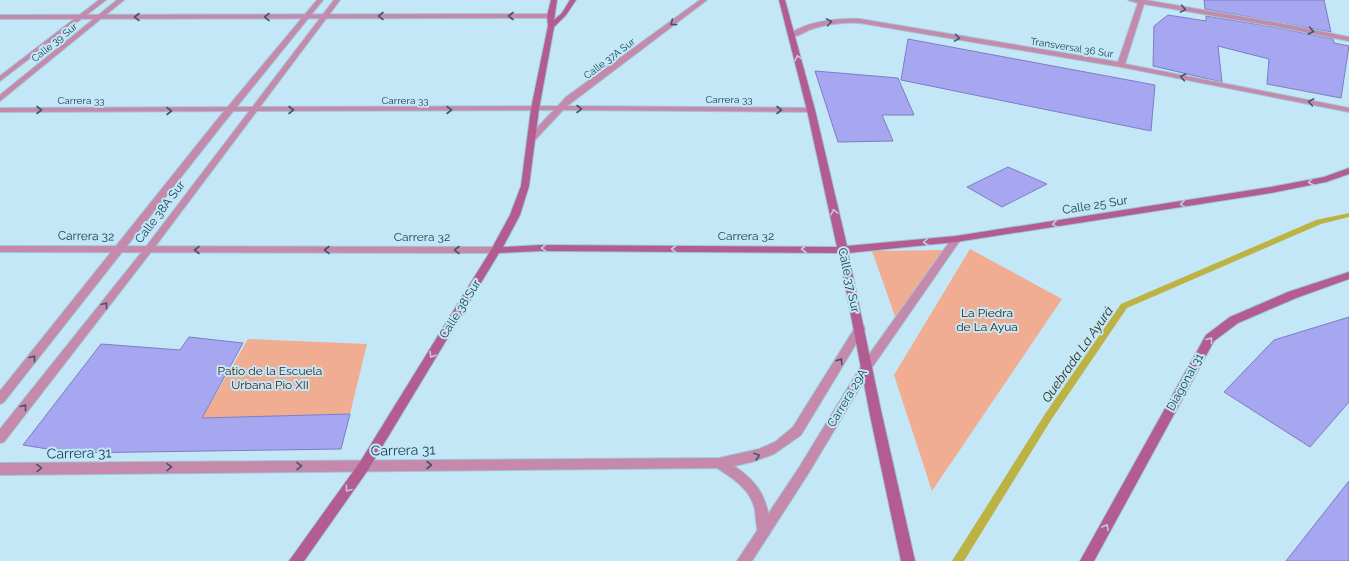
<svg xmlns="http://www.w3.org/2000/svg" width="1349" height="561" viewBox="0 0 1349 561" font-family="Raleway,sans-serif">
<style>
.green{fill:#f0ad91}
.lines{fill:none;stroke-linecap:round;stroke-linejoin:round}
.stream{fill:#bdb345;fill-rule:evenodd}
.building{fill:#a7a7f1;stroke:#7e7cc3}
.minor-casing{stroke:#a0c5d4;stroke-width:2}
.tertiary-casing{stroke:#a0c5d4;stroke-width:2}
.secondary-casing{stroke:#a0c5d4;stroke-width:2}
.minor{fill:#c589ac;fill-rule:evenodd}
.tertiary{fill:#c589ac;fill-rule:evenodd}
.secondary{fill:#b25c91;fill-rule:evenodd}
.oneway{stroke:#48546a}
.oneway2{stroke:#c0cbe2}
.labels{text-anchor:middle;stroke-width:4;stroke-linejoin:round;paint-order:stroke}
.far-street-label{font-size:10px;fill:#133e4d;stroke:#c3e7f6}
.street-label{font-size:12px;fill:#133e4d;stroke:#c3e7f6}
.park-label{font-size:12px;fill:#46210f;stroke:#c3e7f6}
.water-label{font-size:13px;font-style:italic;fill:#2c2a17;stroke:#c3e7f6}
.near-street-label{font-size:14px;fill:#133e4d;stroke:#c3e7f6}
</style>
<rect width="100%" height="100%" fill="#c3e7f6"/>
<!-- green -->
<g class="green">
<path d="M 970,249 L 1062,299 L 932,491 L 894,375 Z"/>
<path d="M 944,250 L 896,319 L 872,251 Z"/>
<path d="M 248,339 L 367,344 L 350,414 L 202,418 Z"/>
</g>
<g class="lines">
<!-- stream -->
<path class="stream" d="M 1349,213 L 1349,217 L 1321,224 L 1127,308 L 1051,420 L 964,561 L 952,561 L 1045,414 L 1121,304 L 1316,220 Z"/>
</g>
<!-- building -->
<g class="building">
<path d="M 1204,0 L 1324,0 L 1331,32 L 1205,9 Z"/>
<path d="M 1168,15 L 1206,21 L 1206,16 L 1274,27 L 1333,39 L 1334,43 L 1349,46 L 1341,98 L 1267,84 L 1269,59 L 1218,46 L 1222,82 L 1153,66 L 1154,26 Z"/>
<path d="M 908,39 L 1155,85 L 1151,131 L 901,80 Z"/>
<path d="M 815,71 L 898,78 L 914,115 L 882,115 L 893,141 L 838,142 Z"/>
<path d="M 1008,167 L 1047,184 L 1002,207 L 967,187 Z"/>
<path d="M 1349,317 L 1349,402 L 1310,447 L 1224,392 L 1274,340 Z"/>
<path d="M 189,337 L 243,343 L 202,418 L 350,414 L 341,449 L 72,453 L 23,445 L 101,344 L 180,350 Z"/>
<path d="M 1349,481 L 1349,561 L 1286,561 Z"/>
</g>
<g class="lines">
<!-- minor casing -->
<g class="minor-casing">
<g id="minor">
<path d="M 700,0 L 707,0 L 567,106 L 811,108 L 815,110 L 814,112 L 563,110 L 535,140 L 529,140 L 529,136 L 554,110 L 0,112 L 0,108 L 558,106 L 566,97 Z"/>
<path d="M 1128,0 L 1145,0 L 1274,22 L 1349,37 L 1349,41 L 1274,26 L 1144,4 L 1125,64 L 1349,108 L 1349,112 L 1121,67 L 860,23 C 842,22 826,24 809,30 C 803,33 794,39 789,35 C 805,21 839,18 860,19 L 1118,62 L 1138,3 Z"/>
<path d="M 0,15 L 550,14 L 553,16 L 550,18 L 0,19 Z"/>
<path d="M 0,246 L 496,247 L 501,250 L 496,253 L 0,252 Z"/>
<path d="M 860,325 L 864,326 L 865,329 L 801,435 L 774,454 L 752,462 L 734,466 C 754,479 765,493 769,517 C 770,523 771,530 769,535 L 764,537 L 759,535 C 756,528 756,519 755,510 C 751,490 734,479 717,468 L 0,475 L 0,463 L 719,458 L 759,449 L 775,442 L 793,427 L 856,326 Z"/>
</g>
</g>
<!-- tertiary casing -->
<g class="tertiary-casing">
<g id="tertiary">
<path d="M 99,0 L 106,0 L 0,81 L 0,76 Z"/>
<path d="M 117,0 L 124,0 L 0,101 L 0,95 Z"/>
<path d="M 317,0 L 323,0 L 222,125 L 4,402 L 0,404 L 0,391 L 216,121 Z"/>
<path d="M 334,0 L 340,0 L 151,252 L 4,442 L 0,443 L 0,429 L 145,248 Z"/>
<path d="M 956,236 L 961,239 L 871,369 L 808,474 L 752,561 L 737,561 L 800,466 L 863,363 L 953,237 Z"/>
</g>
</g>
<!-- secondary casing -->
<g class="secondary-casing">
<g id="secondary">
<path d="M 551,0 L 557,0 L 554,20 L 562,13 L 570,0 L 576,0 L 566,15 L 554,27 L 539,109 L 529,186 L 520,215 L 503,247 L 541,245 L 837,247 L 807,110 L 779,0 L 785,0 L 815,110 L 847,246 L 956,236 L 1271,187 L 1324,177 L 1349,168 L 1349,174 L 1326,182 L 1271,193 L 956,242 L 848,253 L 882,415 L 915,561 L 901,561 L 870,415 L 839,253 L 541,251 L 499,253 L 368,470 L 304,561 L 289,561 L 360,462 L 491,250 L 510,215 L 521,186 L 531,109 L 548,26 L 547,16 Z"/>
<path d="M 1349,272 L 1349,279 L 1296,298 L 1238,323 L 1214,341 L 1094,561 L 1080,561 L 1206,335 L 1230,317 L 1288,292 Z"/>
</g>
</g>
<!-- minor -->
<use href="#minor" class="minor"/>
<!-- tertiary -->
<use href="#tertiary" class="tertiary"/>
<!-- secondary -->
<use href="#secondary" class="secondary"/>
</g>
<!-- one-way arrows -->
<defs><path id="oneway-chevron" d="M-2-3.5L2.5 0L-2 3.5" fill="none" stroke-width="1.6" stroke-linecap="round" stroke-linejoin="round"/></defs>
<g class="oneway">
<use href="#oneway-chevron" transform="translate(1183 9) rotate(10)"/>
<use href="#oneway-chevron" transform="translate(381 16) rotate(180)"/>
<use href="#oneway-chevron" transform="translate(511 16) rotate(180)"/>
<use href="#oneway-chevron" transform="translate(137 17) rotate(-180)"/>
<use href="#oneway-chevron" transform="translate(267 17) rotate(-180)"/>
<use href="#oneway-chevron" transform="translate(829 22) rotate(-10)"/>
<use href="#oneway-chevron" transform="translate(673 23) rotate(143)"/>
<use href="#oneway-chevron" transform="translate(1311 31) rotate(11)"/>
<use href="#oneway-chevron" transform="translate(957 38) rotate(9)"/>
<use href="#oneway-chevron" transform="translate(1183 77) rotate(-169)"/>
<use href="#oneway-chevron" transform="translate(1311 102) rotate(-169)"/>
<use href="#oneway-chevron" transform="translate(579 109)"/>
<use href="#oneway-chevron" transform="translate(39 110)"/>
<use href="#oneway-chevron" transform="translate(291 110)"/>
<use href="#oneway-chevron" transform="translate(449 110)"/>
<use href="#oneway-chevron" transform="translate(779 110)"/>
<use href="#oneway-chevron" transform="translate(169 111)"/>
<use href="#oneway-chevron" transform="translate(197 250) rotate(-180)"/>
<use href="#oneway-chevron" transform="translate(327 250) rotate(-180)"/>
<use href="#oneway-chevron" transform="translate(457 250) rotate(-180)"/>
<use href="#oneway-chevron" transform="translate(105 305) rotate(-52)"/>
<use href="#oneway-chevron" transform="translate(33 358) rotate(-52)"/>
<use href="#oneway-chevron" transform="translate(840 361) rotate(-58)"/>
<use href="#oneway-chevron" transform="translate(24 407) rotate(-52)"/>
<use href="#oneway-chevron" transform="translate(757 456) rotate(-17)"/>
<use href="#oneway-chevron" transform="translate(429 465)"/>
<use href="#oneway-chevron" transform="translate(299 466) rotate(-1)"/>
<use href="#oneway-chevron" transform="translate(169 467) rotate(-1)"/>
<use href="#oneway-chevron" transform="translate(39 468) rotate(-1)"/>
</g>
<g class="oneway2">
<use href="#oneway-chevron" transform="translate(798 58) rotate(-104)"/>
<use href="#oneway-chevron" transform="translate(1311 182) rotate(168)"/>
<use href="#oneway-chevron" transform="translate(1183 204) rotate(171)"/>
<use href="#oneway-chevron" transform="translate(834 212) rotate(-103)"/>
<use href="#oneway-chevron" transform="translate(1055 224) rotate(171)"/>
<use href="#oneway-chevron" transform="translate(926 242) rotate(174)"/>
<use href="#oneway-chevron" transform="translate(544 248) rotate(179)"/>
<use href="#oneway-chevron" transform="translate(674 249) rotate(-180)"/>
<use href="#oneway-chevron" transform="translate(804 249) rotate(-180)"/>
<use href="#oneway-chevron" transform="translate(1210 340) rotate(-52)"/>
<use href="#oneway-chevron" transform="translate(432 355) rotate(122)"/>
<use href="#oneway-chevron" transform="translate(348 489) rotate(126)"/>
<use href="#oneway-chevron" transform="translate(1106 527) rotate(-61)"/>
</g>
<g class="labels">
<!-- far-street labels -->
<g class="far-street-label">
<text transform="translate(54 42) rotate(-39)" y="4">Calle 39 Sur</text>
<text transform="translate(1072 47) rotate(9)" y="4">Transversal 36 Sur</text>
<text transform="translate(609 58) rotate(-37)" y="4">Calle 37A Sur</text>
<text x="729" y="103">Carrera 33</text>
<text x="81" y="104">Carrera 33</text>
<text x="405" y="104">Carrera 33</text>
</g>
<!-- street labels -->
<g class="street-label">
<text transform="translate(1095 205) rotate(-9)" y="4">Calle 25 Sur</text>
<text transform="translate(160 212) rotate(-53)" y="4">Calle 38A Sur</text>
<text transform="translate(86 236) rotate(1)" y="4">Carrera 32</text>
<text x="746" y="240">Carrera 32</text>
<text x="422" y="241">Carrera 32</text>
<text transform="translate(849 280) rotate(78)" y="4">Calle 37 Sur</text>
<text transform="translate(460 309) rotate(-58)" y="4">Calle 38 Sur</text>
<text transform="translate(1185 382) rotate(-61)" y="4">Diagonal 31</text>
<text transform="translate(847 398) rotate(-59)" y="4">Carrera 29A</text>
</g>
<!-- park labels -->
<g class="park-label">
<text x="987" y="317">La Piedra<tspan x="987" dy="14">de La Ayua</tspan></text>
<text x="270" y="375">Patio de la Escuela<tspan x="270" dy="14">Urbana Pio XII</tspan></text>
</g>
<!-- water labels -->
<g class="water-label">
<text transform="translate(1077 354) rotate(-55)" y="5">Quebrada La Ayurá</text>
</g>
<!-- near-street labels -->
<g class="near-street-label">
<text transform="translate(403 450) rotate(-1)" y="5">Carrera 31</text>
<text transform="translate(79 453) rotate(-1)" y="5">Carrera 31</text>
</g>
</g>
</svg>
